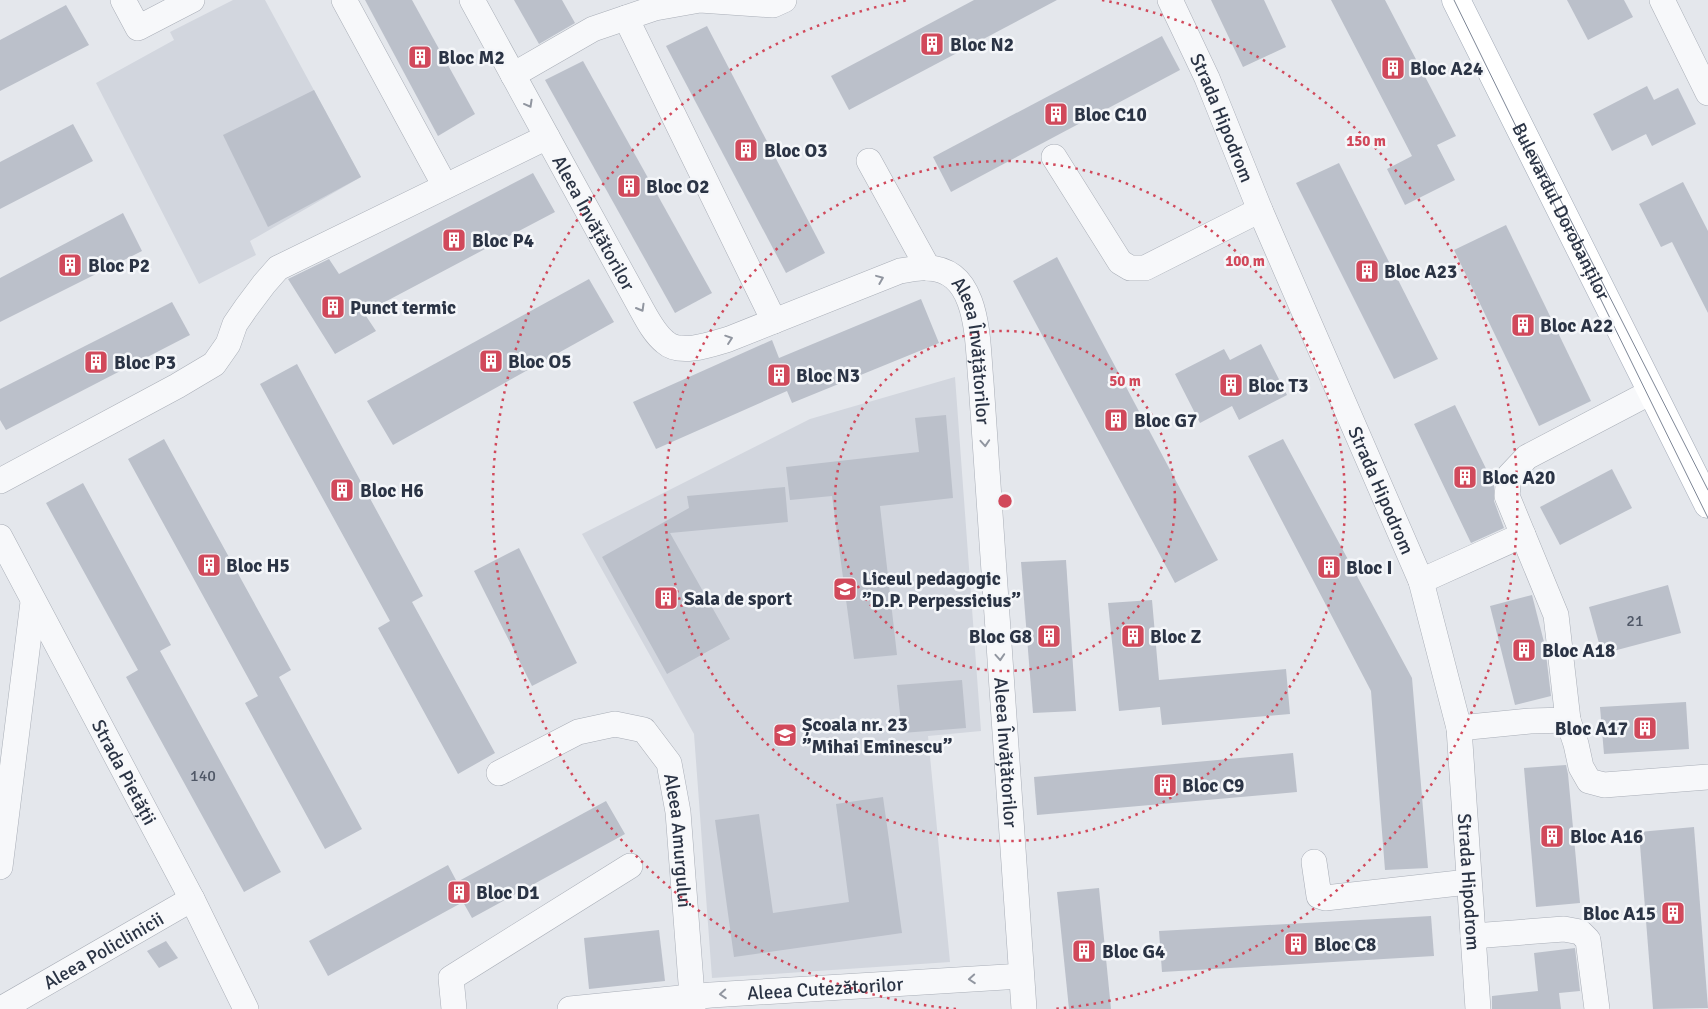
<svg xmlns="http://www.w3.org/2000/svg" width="1708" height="1009" viewBox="0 0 1708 1009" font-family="Signika,sans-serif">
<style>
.built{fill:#d2d6de}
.building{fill:#bbc0ca}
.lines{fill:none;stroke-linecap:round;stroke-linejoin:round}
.minor-casing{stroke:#a9aeb7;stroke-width:26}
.major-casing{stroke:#a3abb8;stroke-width:29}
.minor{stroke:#f7f8fa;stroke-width:25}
.major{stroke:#fff;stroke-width:28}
.tram{stroke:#7d8696;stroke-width:1}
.oneway{stroke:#9196a0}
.ring{fill:none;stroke:#d1495b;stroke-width:2.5;stroke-dasharray:2.5 5}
.labels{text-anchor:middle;stroke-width:5;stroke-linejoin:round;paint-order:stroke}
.number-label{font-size:16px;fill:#4f5766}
.poi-label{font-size:19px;font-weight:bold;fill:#2b3445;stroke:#f4f6f9;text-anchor:start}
.street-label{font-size:19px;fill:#2b3445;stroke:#f4f6f9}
.centre{fill:#d1495b;stroke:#f4f6f9;stroke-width:2.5}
.ring-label{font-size:15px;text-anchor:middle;font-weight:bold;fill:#d1495b;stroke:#f4f6f9;stroke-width:5;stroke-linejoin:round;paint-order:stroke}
</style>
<rect width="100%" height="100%" fill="#e4e7ec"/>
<!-- built -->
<g class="built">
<path d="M 233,0 L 265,0 L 361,177 L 250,241 L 256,255 L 199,284 L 96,83 L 174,40 L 170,32 Z"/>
<path d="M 955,377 L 981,731 L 928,736 L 950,962 L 712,978 L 694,734 L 582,534 L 810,419 Z"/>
</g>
<!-- building -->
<g class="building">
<path d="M 365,0 L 412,0 L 475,114 L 438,136 Z"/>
<path d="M 514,0 L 562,0 L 575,23 L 539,44 Z"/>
<path d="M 974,0 L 1057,0 L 849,110 L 831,76 Z"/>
<path d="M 1211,0 L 1264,0 L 1286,47 L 1243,67 Z"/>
<path d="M 1331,0 L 1385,0 L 1456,136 L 1437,145 L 1455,180 L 1405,205 L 1387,169 L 1412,156 Z"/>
<path d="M 1567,0 L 1624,0 L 1633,17 L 1588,40 Z"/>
<path d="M 66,5 L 89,45 L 0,91 L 0,40 Z"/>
<path d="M 707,26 L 825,253 L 786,273 L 666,46 Z"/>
<path d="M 1162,36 L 1180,70 L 951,192 L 933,157 Z"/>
<path d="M 583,61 L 712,293 L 675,313 L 545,80 Z"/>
<path d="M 1647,86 L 1654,100 L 1678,88 L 1696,124 L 1652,146 L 1646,134 L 1612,151 L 1593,114 Z"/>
<path d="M 314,90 L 361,177 L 268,227 L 223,135 Z"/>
<path d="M 73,124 L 93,161 L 0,209 L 0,162 Z"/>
<path d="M 1339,163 L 1438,359 L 1394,379 L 1296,183 Z"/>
<path d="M 533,173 L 555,212 L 364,313 L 376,331 L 335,354 L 288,279 L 329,259 L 339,274 Z"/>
<path d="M 1683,182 L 1708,231 L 1708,313 L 1672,242 L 1661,247 L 1639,204 Z"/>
<path d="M 123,213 L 142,251 L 0,322 L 0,278 Z"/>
<path d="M 1506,225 L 1591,401 L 1539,426 L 1454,250 Z"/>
<path d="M 1057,257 L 1218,560 L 1175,583 L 1013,281 Z"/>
<path d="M 589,279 L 614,322 L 393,445 L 367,401 Z"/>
<path d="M 921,299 L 939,343 L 792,403 L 787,391 L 656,449 L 633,402 L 772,340 L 779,358 Z"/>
<path d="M 172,302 L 190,335 L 6,430 L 0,420 L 0,389 Z"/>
<path d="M 1261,344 L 1287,395 L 1239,420 L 1232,406 L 1200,423 L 1175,374 L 1224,349 L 1230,360 Z"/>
<path d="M 297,364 L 423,596 L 412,602 L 495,753 L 458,774 L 378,628 L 390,621 L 260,384 Z"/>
<path d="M 1455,405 L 1494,485 L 1494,501 L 1504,528 L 1471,543 L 1414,424 Z"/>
<path d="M 946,415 L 953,498 L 880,506 L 897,655 L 854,659 L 832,496 L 790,500 L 786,467 L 919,452 L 915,418 Z"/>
<path d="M 164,439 L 291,670 L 279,677 L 362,829 L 325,849 L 245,703 L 258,696 L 128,459 Z"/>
<path d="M 1283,439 L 1412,678 L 1428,868 L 1385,870 L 1371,691 L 1248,456 Z"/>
<path d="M 1612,469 L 1632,508 L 1560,545 L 1540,507 Z"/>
<path d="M 83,483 L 171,645 L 160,651 L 281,872 L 244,892 L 126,677 L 138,670 L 46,503 Z"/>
<path d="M 785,487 L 788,522 L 670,533 L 730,639 L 667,674 L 602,557 L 689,508 L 687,496 Z"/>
<path d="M 519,548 L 577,663 L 532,686 L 474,571 Z"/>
<path d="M 1066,560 L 1076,711 L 1033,713 L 1021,562 Z"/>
<path d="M 1668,585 L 1681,633 L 1602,654 L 1589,607 Z"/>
<path d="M 1532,595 L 1545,646 L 1551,696 L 1515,705 L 1490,606 Z"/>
<path d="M 1152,600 L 1159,680 L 1286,669 L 1290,714 L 1162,725 L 1160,707 L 1119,711 L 1108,603 Z"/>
<path d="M 962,680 L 966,728 L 902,733 L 897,685 Z"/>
<path d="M 1686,702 L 1689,749 L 1604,754 L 1600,707 Z"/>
<path d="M 1293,753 L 1297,792 L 1037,815 L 1034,777 Z"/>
<path d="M 1566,765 L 1568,774 L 1580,903 L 1536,907 L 1524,768 Z"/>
<path d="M 883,797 L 902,933 L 734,957 L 715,820 L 759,814 L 773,913 L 849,902 L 836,804 Z"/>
<path d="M 606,801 L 625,834 L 472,918 L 463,902 L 328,976 L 309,941 L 448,865 L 457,882 Z"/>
<path d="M 1694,827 L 1708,1008 L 1653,1009 L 1639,832 Z"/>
<path d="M 1099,888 L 1111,1009 L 1069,1009 L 1057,892 Z"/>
<path d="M 1431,916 L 1434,956 L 1162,972 L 1159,931 Z"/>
<path d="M 659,930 L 665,981 L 589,989 L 584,938 Z"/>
<path d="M 166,941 L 178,958 L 159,968 L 147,951 Z"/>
<path d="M 1575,948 L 1580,991 L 1559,993 L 1561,1009 L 1492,1009 L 1492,996 L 1538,991 L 1534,953 Z"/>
</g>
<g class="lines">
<!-- minor casing -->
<g class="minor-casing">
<g id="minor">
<path d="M 123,0 L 138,28 L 192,0"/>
<path d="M 344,0 L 445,186"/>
<path id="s1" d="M 472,0 L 642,310 C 648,321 655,334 665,342 C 680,356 712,344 729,339 L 900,271 C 909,270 919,267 927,268 C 981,269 977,344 981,382 L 1024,1009"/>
<path id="s2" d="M 1170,0 L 1207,78 L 1260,210 L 1421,581 L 1459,728 L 1478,1009"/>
<path d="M 1662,0 L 1708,93"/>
<path d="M 626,18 L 774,321"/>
<path d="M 513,75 L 593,29 L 655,8 L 700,0 L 773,5 L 784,0"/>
<path d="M 1054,157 L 1120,262 L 1130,268 L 1145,268 L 1260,210"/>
<path d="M 869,161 L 928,268"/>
<path d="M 0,481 L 177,386 L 214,364 L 228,344 L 235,324 L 246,308 L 264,284 L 278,268 L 547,137"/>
<path id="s3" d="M 0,537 L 192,899 L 246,1009"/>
<path d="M 1421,581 L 1523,535"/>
<path d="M 1568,720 L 1556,615 L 1507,496 L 1509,476 L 1527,457 L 1651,392"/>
<path d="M 1459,728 L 1530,721 L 1568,720 L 1576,744 L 1581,767 L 1589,781 L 1604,785 L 1708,777"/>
<path id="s4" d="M 499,773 L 578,732 L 615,724 L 644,730 L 669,763 L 678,812 L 693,1009"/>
<path d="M 1314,862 L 1319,896 L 1325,898 L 1468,882"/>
<path d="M 0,867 L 33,602"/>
<path d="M 1473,936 L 1564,929 L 1580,932 L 1588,940 L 1597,1009"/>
<path id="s5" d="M 1,1009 L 192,899"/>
<path d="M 454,1009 L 451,978 L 630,866"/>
<path id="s6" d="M 570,1009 L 711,995 L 1021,976"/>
</g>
</g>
<!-- major casing -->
<g class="major-casing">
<g id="major">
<path id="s7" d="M 1456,0 L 1708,504"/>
</g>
</g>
<!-- minor -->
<use href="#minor" class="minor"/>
<!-- major -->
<use href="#major" class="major"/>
<!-- tram -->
<g class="tram">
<path d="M 1454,0 L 1708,518"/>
<path d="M 1537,154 L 1708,490"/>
</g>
</g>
<!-- one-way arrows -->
<defs><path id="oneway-chevron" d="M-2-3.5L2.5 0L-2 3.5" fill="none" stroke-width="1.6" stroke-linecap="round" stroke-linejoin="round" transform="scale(1.25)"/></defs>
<g class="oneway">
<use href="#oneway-chevron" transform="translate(529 104) rotate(61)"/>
<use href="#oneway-chevron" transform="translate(880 279) rotate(-22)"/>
<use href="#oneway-chevron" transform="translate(641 308) rotate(60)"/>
<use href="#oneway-chevron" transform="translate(729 339) rotate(-19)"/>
<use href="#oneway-chevron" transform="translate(985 443) rotate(86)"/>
<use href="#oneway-chevron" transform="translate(1000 657) rotate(86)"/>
<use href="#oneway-chevron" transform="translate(972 979) rotate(176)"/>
<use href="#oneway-chevron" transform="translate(723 994) rotate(176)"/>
</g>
<!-- distance rings -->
<g class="ring">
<circle cx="1005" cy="501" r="170"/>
<circle cx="1005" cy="501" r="340"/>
<path d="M956 1009A510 510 0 0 1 908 0M1102 0A510 510 0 0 1 1054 1009"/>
</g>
<!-- icons -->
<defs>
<g id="building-square" transform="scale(1.25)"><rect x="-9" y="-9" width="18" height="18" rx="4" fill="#d1495b" stroke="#f4f6f9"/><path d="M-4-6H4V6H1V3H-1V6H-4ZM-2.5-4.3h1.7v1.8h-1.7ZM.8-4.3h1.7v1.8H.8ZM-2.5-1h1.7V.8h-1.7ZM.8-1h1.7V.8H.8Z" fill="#fff"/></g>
<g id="university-square" transform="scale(1.25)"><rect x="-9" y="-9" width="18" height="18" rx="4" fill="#d1495b" stroke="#f4f6f9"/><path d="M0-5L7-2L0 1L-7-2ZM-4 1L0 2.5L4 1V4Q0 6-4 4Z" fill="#fff"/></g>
<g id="school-square" transform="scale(1.25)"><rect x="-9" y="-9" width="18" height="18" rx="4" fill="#d1495b" stroke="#f4f6f9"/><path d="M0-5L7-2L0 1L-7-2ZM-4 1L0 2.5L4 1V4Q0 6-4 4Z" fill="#fff"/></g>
</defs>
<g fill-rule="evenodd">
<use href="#building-square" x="932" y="44"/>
<use href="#building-square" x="420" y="57"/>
<use href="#building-square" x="1393" y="68"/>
<use href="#building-square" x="1056" y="114"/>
<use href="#building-square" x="746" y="150"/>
<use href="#building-square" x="629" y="186"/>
<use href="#building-square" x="454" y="240"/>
<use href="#building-square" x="70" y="265"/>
<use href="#building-square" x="1367" y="271"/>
<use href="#building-square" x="333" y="307"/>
<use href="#building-square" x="1523" y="325"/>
<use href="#building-square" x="491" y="361"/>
<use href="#building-square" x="96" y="362"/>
<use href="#building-square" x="779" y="375"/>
<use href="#building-square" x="1231" y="385"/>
<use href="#building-square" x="1116" y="420"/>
<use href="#building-square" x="1465" y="477"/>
<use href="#building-square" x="342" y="490"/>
<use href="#building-square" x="209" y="565"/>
<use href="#building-square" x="1329" y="567"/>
<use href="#university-square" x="845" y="589"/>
<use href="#building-square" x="666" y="598"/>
<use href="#building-square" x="1049" y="636"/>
<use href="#building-square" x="1133" y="636"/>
<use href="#building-square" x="1524" y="650"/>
<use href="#building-square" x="1645" y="728"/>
<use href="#school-square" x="785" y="735"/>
<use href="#building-square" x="1165" y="785"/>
<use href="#building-square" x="1552" y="836"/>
<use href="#building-square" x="459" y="892"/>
<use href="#building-square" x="1673" y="913"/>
<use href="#building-square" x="1296" y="944"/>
<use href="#building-square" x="1084" y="951"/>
</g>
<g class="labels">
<!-- number labels -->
<g class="number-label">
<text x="1635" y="626">21</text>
<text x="203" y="781">140</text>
</g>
<!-- poi labels -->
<g class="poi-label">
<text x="950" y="51">Bloc N2</text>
<text x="438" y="64">Bloc M2</text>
<text x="1410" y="75">Bloc A24</text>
<text x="1074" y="121">Bloc C10</text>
<text x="764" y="157">Bloc O3</text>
<text x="646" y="193">Bloc O2</text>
<text x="472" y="247">Bloc P4</text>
<text x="88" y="272">Bloc P2</text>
<text x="1384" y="278">Bloc A23</text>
<text x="350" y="314">Punct termic</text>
<text x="1540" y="332">Bloc A22</text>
<text x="508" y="368">Bloc O5</text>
<text x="114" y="369">Bloc P3</text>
<text x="796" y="382">Bloc N3</text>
<text x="1248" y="392">Bloc T3</text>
<text x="1134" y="427">Bloc G7</text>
<text x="1482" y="484">Bloc A20</text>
<text x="360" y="497">Bloc H6</text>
<text x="226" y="572">Bloc H5</text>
<text x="1346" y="574">Bloc I</text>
<text x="862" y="585">Liceul pedagogic<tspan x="862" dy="22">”D.P. Perpessicius”</tspan></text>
<text x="684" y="605">Sala de sport</text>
<text x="1032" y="643" text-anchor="end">Bloc G8</text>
<text x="1150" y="643">Bloc Z</text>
<text x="1542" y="657">Bloc A18</text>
<text x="802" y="731">Școala nr. 23<tspan x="802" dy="22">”Mihai Eminescu”</tspan></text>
<text x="1628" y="735" text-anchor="end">Bloc A17</text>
<text x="1182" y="792">Bloc C9</text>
<text x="1570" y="843">Bloc A16</text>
<text x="476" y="899">Bloc D1</text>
<text x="1656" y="920" text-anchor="end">Bloc A15</text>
<text x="1314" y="951">Bloc C8</text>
<text x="1102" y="958">Bloc G4</text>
</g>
<!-- street labels -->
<g class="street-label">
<text dy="7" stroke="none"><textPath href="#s2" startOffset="129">Strada Hipodrom</textPath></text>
<text dy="7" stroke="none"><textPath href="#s7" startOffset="236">Bulevardul Dorobanților</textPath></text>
<text dy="7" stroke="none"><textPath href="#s1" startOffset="254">Aleea Învățătorilor</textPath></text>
<text dy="7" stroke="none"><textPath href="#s1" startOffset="778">Aleea Învățătorilor</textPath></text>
<text dy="7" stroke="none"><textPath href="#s2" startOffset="534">Strada Hipodrom</textPath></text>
<text dy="7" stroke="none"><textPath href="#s1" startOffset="1182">Aleea Învățătorilor</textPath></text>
<text dy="7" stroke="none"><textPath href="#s3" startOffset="266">Strada Pietății</textPath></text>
<text dy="7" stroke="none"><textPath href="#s4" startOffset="276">Aleea Amurgului</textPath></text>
<text dy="7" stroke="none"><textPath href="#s2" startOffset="939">Strada Hipodrom</textPath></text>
<text dy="7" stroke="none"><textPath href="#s5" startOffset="118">Aleea Policlinicii</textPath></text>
<text dy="7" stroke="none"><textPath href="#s6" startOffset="256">Aleea Cutezătorilor</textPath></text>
</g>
</g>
<circle cx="1005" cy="501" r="8" class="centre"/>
<g class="ring-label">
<text x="1366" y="146">150 m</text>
<text x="1245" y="266">100 m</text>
<text x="1125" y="386">50 m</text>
</g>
</svg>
